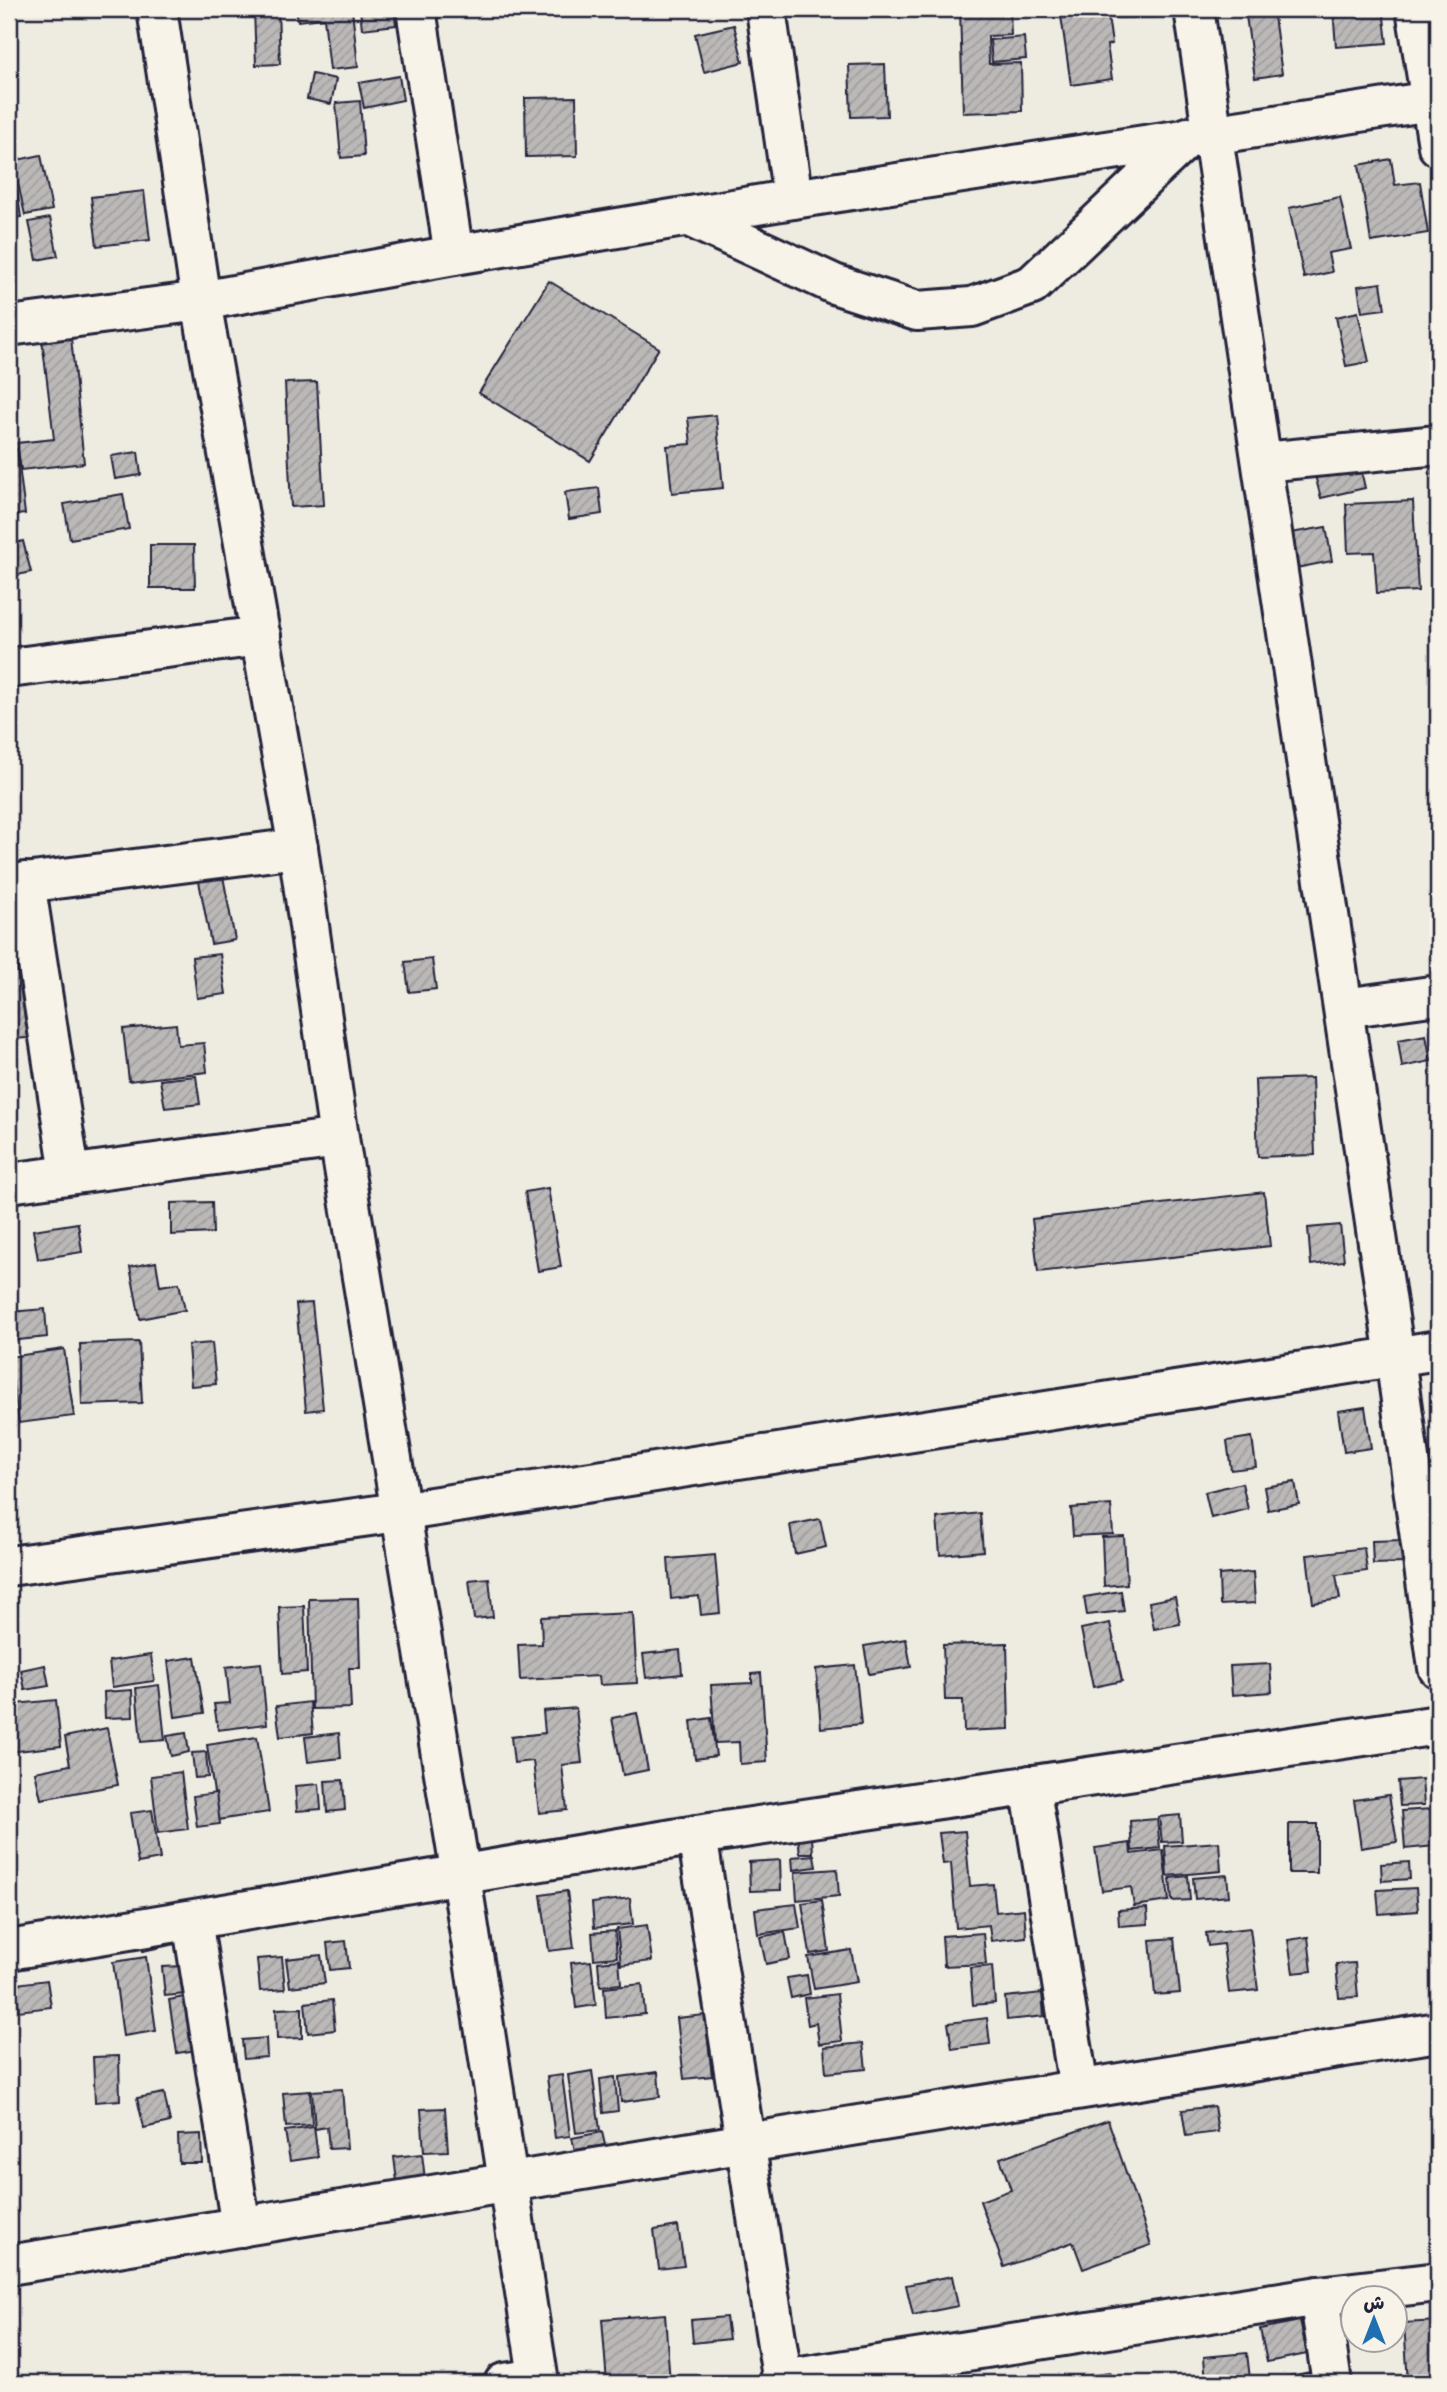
<svg xmlns="http://www.w3.org/2000/svg" width="1447" height="2392" viewBox="0 0 1447 2392" font-family="Itim,'Playpen Sans Arabic',sans-serif">
<style>
.building{fill:url(#building-hatch);stroke:#22223b;stroke-width:2}
.lines{fill:none;stroke-linecap:round;stroke-linejoin:round}
.minor-casing{stroke:#22223b;stroke-width:44}
.minor{stroke:#f7f3e8;stroke-width:38}
</style>
<defs>
<pattern id="building-hatch" width="6" height="6" patternUnits="userSpaceOnUse" patternTransform="scale(1.75)"><rect width="6" height="6" fill="#bbb8b7"/><path d="M-1 1l2-2M0 6l6-6M5 7l2-2" fill="none" stroke="#a09e9e"/></pattern>
</defs>
<rect width="100%" height="100%" fill="#eeebe1"/>
<filter id="ink" filterUnits="userSpaceOnUse"><feTurbulence type="fractalNoise" baseFrequency=".0143" numOctaves="2"/><feDisplacementMap in="SourceGraphic" scale="14" xChannelSelector="R" yChannelSelector="G"/><feConvolveMatrix kernelMatrix="1 2 1 2 8 2 1 2 1" color-interpolation-filters="sRGB"/></filter>
<g filter="url(#ink)">
<!-- building -->
<g class="building">
<path d="M 254,9 L 278,9 L 280,64 L 256,65 Z"/>
<path d="M 296,9 L 352,9 L 358,67 L 330,70 L 324,18 L 298,21 Z"/>
<path d="M 360,9 L 394,9 L 396,25 L 362,29 Z"/>
<path d="M 960,9 L 1010,9 L 1011,35 L 988,36 L 989,64 L 1021,63 L 1022,111 L 963,113 Z"/>
<path d="M 1060,9 L 1107,9 L 1112,44 L 1107,45 L 1112,79 L 1071,85 Z"/>
<path d="M 1111,9 L 1156,9 L 1156,17 L 1112,18 Z"/>
<path d="M 1245,9 L 1273,9 L 1282,74 L 1255,78 Z"/>
<path d="M 1333,9 L 1383,9 L 1387,43 L 1336,47 Z"/>
<path d="M 734,25 L 743,62 L 704,72 L 695,34 Z"/>
<path d="M 1024,37 L 1026,59 L 992,62 L 990,40 Z"/>
<path d="M 885,64 L 887,116 L 851,117 L 849,65 Z"/>
<path d="M 312,74 L 336,79 L 331,104 L 307,99 Z"/>
<path d="M 399,76 L 403,100 L 364,108 L 359,83 Z"/>
<path d="M 576,97 L 577,156 L 526,157 L 525,98 Z"/>
<path d="M 360,101 L 364,156 L 341,158 L 336,103 Z"/>
<path d="M 9,118 L 12,118 L 16,159 L 9,160 Z"/>
<path d="M 41,155 L 52,210 L 25,215 L 13,161 Z"/>
<path d="M 1391,159 L 1395,185 L 1420,182 L 1428,233 L 1371,242 L 1359,165 Z"/>
<path d="M 17,191 L 21,217 L 9,219 L 9,192 Z"/>
<path d="M 144,191 L 150,240 L 97,246 L 91,197 Z"/>
<path d="M 1340,197 L 1351,249 L 1328,253 L 1332,272 L 1304,278 L 1289,208 Z"/>
<path d="M 50,218 L 58,256 L 37,260 L 29,222 Z"/>
<path d="M 549,281 L 659,348 L 590,461 L 479,393 Z"/>
<path d="M 1381,283 L 1385,309 L 1362,312 L 1358,286 Z"/>
<path d="M 1358,312 L 1369,362 L 1346,366 L 1336,317 Z"/>
<path d="M 70,328 L 84,463 L 21,470 L 17,443 L 54,439 L 41,331 Z"/>
<path d="M 317,382 L 324,505 L 291,507 L 285,383 Z"/>
<path d="M 716,415 L 723,488 L 672,493 L 667,446 L 691,444 L 688,418 Z"/>
<path d="M 17,449 L 25,514 L 9,516 L 9,450 Z"/>
<path d="M 1438,449 L 1438,489 L 1435,490 L 1430,450 Z"/>
<path d="M 138,452 L 141,475 L 115,479 L 111,456 Z"/>
<path d="M 1358,457 L 1365,488 L 1321,498 L 1313,468 Z"/>
<path d="M 599,488 L 602,514 L 569,519 L 565,492 Z"/>
<path d="M 123,494 L 129,529 L 70,539 L 64,504 Z"/>
<path d="M 1413,501 L 1418,591 L 1377,593 L 1374,552 L 1348,553 L 1346,504 Z"/>
<path d="M 1326,527 L 1332,561 L 1286,570 L 1279,535 Z"/>
<path d="M 23,541 L 31,572 L 9,577 L 9,545 Z"/>
<path d="M 150,545 L 194,545 L 195,588 L 150,588 Z"/>
<path d="M 222,871 L 235,940 L 211,944 L 198,876 Z"/>
<path d="M 23,930 L 29,1038 L 9,1039 L 9,931 Z"/>
<path d="M 220,954 L 226,994 L 197,998 L 192,957 Z"/>
<path d="M 432,959 L 436,989 L 409,992 L 405,962 Z"/>
<path d="M 176,1024 L 178,1045 L 204,1043 L 207,1072 L 129,1081 L 123,1029 Z"/>
<path d="M 1426,1035 L 1431,1061 L 1402,1067 L 1398,1040 Z"/>
<path d="M 196,1076 L 200,1104 L 165,1108 L 160,1080 Z"/>
<path d="M 1312,1078 L 1315,1155 L 1258,1157 L 1255,1080 Z"/>
<path d="M 548,1188 L 561,1267 L 538,1271 L 525,1192 Z"/>
<path d="M 1264,1192 L 1270,1246 L 1038,1272 L 1032,1219 Z"/>
<path d="M 212,1202 L 213,1233 L 171,1235 L 171,1203 Z"/>
<path d="M 78,1223 L 82,1252 L 38,1259 L 33,1230 Z"/>
<path d="M 1340,1225 L 1344,1261 L 1311,1265 L 1308,1228 Z"/>
<path d="M 156,1262 L 160,1286 L 179,1283 L 185,1310 L 140,1319 L 130,1267 Z"/>
<path d="M 312,1303 L 323,1409 L 306,1411 L 296,1304 Z"/>
<path d="M 45,1309 L 47,1337 L 9,1341 L 9,1312 Z"/>
<path d="M 139,1342 L 142,1403 L 82,1405 L 80,1344 Z"/>
<path d="M 212,1343 L 216,1384 L 191,1386 L 188,1345 Z"/>
<path d="M 64,1349 L 74,1416 L 19,1423 L 9,1357 Z"/>
<path d="M 1365,1407 L 1371,1448 L 1344,1452 L 1338,1411 Z"/>
<path d="M 1252,1437 L 1256,1467 L 1231,1470 L 1227,1441 Z"/>
<path d="M 1295,1482 L 1299,1504 L 1268,1510 L 1264,1487 Z"/>
<path d="M 1242,1483 L 1248,1509 L 1211,1518 L 1205,1492 Z"/>
<path d="M 1111,1505 L 1113,1534 L 1073,1536 L 1071,1508 Z"/>
<path d="M 980,1513 L 983,1551 L 940,1555 L 937,1518 Z"/>
<path d="M 820,1519 L 826,1547 L 795,1554 L 790,1525 Z"/>
<path d="M 1124,1536 L 1127,1584 L 1104,1586 L 1102,1537 Z"/>
<path d="M 1404,1540 L 1404,1563 L 1373,1564 L 1372,1541 Z"/>
<path d="M 1364,1548 L 1367,1571 L 1336,1575 L 1340,1599 L 1313,1603 L 1307,1555 Z"/>
<path d="M 715,1555 L 720,1613 L 701,1615 L 699,1596 L 671,1599 L 668,1559 Z"/>
<path d="M 1253,1572 L 1255,1603 L 1220,1605 L 1219,1575 Z"/>
<path d="M 489,1578 L 493,1617 L 474,1619 L 469,1580 Z"/>
<path d="M 1121,1591 L 1124,1611 L 1087,1615 L 1084,1597 Z"/>
<path d="M 1175,1597 L 1180,1624 L 1154,1629 L 1149,1602 Z"/>
<path d="M 358,1598 L 360,1668 L 349,1668 L 351,1708 L 312,1709 L 309,1599 Z"/>
<path d="M 304,1606 L 307,1672 L 282,1674 L 279,1607 Z"/>
<path d="M 633,1613 L 637,1683 L 600,1685 L 599,1676 L 520,1680 L 518,1645 L 542,1644 L 541,1617 Z"/>
<path d="M 1110,1623 L 1122,1681 L 1093,1687 L 1081,1629 Z"/>
<path d="M 906,1639 L 911,1667 L 869,1674 L 864,1646 Z"/>
<path d="M 1007,1643 L 1009,1729 L 964,1731 L 963,1700 L 945,1700 L 943,1645 Z"/>
<path d="M 9,1648 L 15,1704 L 56,1700 L 61,1746 L 9,1752 Z"/>
<path d="M 680,1650 L 682,1674 L 646,1678 L 643,1654 Z"/>
<path d="M 151,1655 L 154,1681 L 112,1687 L 109,1661 Z"/>
<path d="M 195,1657 L 204,1713 L 175,1717 L 168,1661 Z"/>
<path d="M 261,1663 L 267,1724 L 218,1730 L 214,1704 L 230,1703 L 226,1667 Z"/>
<path d="M 1270,1664 L 1272,1692 L 1232,1695 L 1230,1666 Z"/>
<path d="M 45,1665 L 49,1686 L 25,1690 L 21,1670 Z"/>
<path d="M 855,1665 L 861,1724 L 821,1728 L 816,1669 Z"/>
<path d="M 761,1673 L 767,1762 L 740,1764 L 739,1742 L 715,1743 L 711,1685 L 752,1683 L 752,1674 Z"/>
<path d="M 159,1685 L 165,1740 L 141,1742 L 136,1688 Z"/>
<path d="M 132,1690 L 133,1717 L 105,1718 L 104,1692 Z"/>
<path d="M 310,1702 L 313,1733 L 280,1737 L 276,1706 Z"/>
<path d="M 576,1708 L 582,1763 L 562,1765 L 567,1810 L 539,1813 L 533,1761 L 514,1763 L 511,1737 L 545,1733 L 543,1711 Z"/>
<path d="M 637,1713 L 648,1770 L 623,1775 L 612,1718 Z"/>
<path d="M 711,1718 L 716,1756 L 695,1759 L 691,1721 Z"/>
<path d="M 107,1728 L 118,1785 L 41,1799 L 35,1772 L 70,1765 L 65,1737 Z"/>
<path d="M 186,1733 L 189,1752 L 171,1756 L 167,1736 Z"/>
<path d="M 339,1733 L 341,1758 L 308,1762 L 305,1737 Z"/>
<path d="M 257,1737 L 269,1812 L 218,1820 L 207,1745 Z"/>
<path d="M 206,1752 L 208,1777 L 195,1778 L 192,1753 Z"/>
<path d="M 181,1772 L 188,1829 L 158,1833 L 151,1776 Z"/>
<path d="M 1422,1779 L 1424,1805 L 1400,1806 L 1398,1781 Z"/>
<path d="M 343,1780 L 345,1810 L 327,1812 L 325,1781 Z"/>
<path d="M 319,1784 L 321,1809 L 297,1811 L 295,1786 Z"/>
<path d="M 216,1793 L 220,1824 L 197,1827 L 193,1796 Z"/>
<path d="M 1389,1795 L 1397,1842 L 1361,1848 L 1354,1800 Z"/>
<path d="M 1431,1809 L 1435,1846 L 1405,1849 L 1402,1811 Z"/>
<path d="M 152,1810 L 160,1859 L 138,1863 L 130,1813 Z"/>
<path d="M 1180,1815 L 1182,1841 L 1162,1842 L 1159,1817 Z"/>
<path d="M 1157,1819 L 1160,1848 L 1132,1851 L 1130,1821 Z"/>
<rect x="1289" y="1824" width="28" height="49"/>
<path d="M 965,1831 L 970,1886 L 993,1884 L 996,1912 L 1024,1909 L 1026,1937 L 991,1941 L 989,1925 L 956,1928 L 951,1863 L 943,1864 L 939,1833 Z"/>
<path d="M 798,1837 L 812,1837 L 813,1853 L 800,1853 Z"/>
<path d="M 1219,1842 L 1221,1871 L 1167,1876 L 1165,1846 Z"/>
<path d="M 1130,1843 L 1131,1854 L 1163,1850 L 1169,1901 L 1134,1906 L 1131,1887 L 1102,1891 L 1095,1848 Z"/>
<path d="M 814,1855 L 816,1867 L 793,1870 L 792,1857 Z"/>
<path d="M 780,1860 L 781,1890 L 750,1891 L 749,1862 Z"/>
<path d="M 1409,1862 L 1410,1879 L 1382,1881 L 1381,1864 Z"/>
<path d="M 837,1869 L 839,1896 L 797,1900 L 795,1872 Z"/>
<path d="M 1227,1875 L 1229,1896 L 1195,1899 L 1193,1878 Z"/>
<path d="M 1188,1876 L 1190,1900 L 1172,1901 L 1170,1878 Z"/>
<path d="M 1416,1888 L 1418,1911 L 1379,1914 L 1377,1890 Z"/>
<path d="M 567,1891 L 574,1948 L 549,1951 L 541,1895 Z"/>
<path d="M 630,1898 L 633,1924 L 594,1928 L 592,1903 Z"/>
<path d="M 822,1900 L 829,1951 L 810,1954 L 802,1903 Z"/>
<path d="M 796,1904 L 800,1928 L 758,1934 L 755,1909 Z"/>
<path d="M 1147,1908 L 1148,1924 L 1119,1926 L 1118,1910 Z"/>
<path d="M 647,1925 L 652,1961 L 621,1965 L 617,1929 Z"/>
<path d="M 1250,1928 L 1258,1990 L 1229,1993 L 1223,1944 L 1208,1946 L 1206,1933 Z"/>
<path d="M 172,1929 L 175,1944 L 143,1951 L 140,1935 Z"/>
<path d="M 615,1931 L 617,1957 L 594,1959 L 592,1933 Z"/>
<path d="M 785,1932 L 790,1959 L 766,1964 L 760,1937 Z"/>
<path d="M 983,1933 L 986,1964 L 944,1966 L 942,1936 Z"/>
<path d="M 1308,1937 L 1312,1971 L 1293,1973 L 1288,1940 Z"/>
<path d="M 1174,1938 L 1180,1993 L 1155,1995 L 1150,1940 Z"/>
<path d="M 346,1941 L 349,1968 L 330,1970 L 327,1943 Z"/>
<path d="M 851,1950 L 857,1982 L 814,1989 L 808,1957 Z"/>
<path d="M 321,1955 L 325,1983 L 290,1987 L 286,1959 Z"/>
<path d="M 146,1957 L 156,2031 L 123,2036 L 113,1962 Z"/>
<path d="M 282,1957 L 285,1989 L 260,1991 L 257,1959 Z"/>
<path d="M 619,1960 L 621,1984 L 600,1986 L 598,1962 Z"/>
<path d="M 591,1961 L 596,2005 L 576,2008 L 571,1963 Z"/>
<path d="M 1355,1963 L 1358,1997 L 1339,1998 L 1336,1964 Z"/>
<path d="M 184,1966 L 186,1994 L 165,1996 L 162,1967 Z"/>
<path d="M 992,1966 L 995,2003 L 973,2005 L 970,1968 Z"/>
<path d="M 807,1975 L 810,1994 L 791,1998 L 787,1978 Z"/>
<path d="M 47,1980 L 51,2007 L 19,2011 L 16,1984 Z"/>
<path d="M 642,1984 L 645,2014 L 606,2018 L 604,1988 Z"/>
<path d="M 1042,1993 L 1044,2016 L 1007,2020 L 1005,1997 Z"/>
<path d="M 837,1994 L 842,2041 L 819,2044 L 816,2023 L 808,2025 L 804,1998 Z"/>
<path d="M 189,1996 L 197,2050 L 177,2053 L 169,2000 Z"/>
<path d="M 332,2000 L 335,2030 L 308,2033 L 305,2003 Z"/>
<path d="M 302,2008 L 302,2038 L 277,2039 L 276,2009 Z"/>
<path d="M 705,2015 L 712,2076 L 684,2079 L 677,2018 Z"/>
<path d="M 987,2018 L 990,2044 L 952,2049 L 948,2023 Z"/>
<path d="M 266,2038 L 267,2057 L 244,2059 L 242,2040 Z"/>
<path d="M 863,2043 L 866,2069 L 826,2073 L 824,2047 Z"/>
<path d="M 119,2056 L 120,2100 L 95,2102 L 93,2057 Z"/>
<path d="M 592,2071 L 600,2130 L 576,2133 L 568,2075 Z"/>
<path d="M 658,2072 L 660,2097 L 621,2102 L 619,2077 Z"/>
<path d="M 562,2075 L 570,2136 L 555,2138 L 547,2077 Z"/>
<path d="M 615,2077 L 618,2111 L 603,2113 L 600,2079 Z"/>
<path d="M 342,2089 L 347,2148 L 329,2149 L 327,2127 L 315,2129 L 312,2091 Z"/>
<path d="M 310,2091 L 312,2125 L 286,2127 L 283,2093 Z"/>
<path d="M 164,2093 L 170,2122 L 144,2128 L 137,2098 Z"/>
<path d="M 1214,2106 L 1218,2132 L 1186,2136 L 1182,2110 Z"/>
<path d="M 445,2108 L 448,2151 L 424,2152 L 421,2109 Z"/>
<path d="M 1108,2120 L 1151,2245 L 1083,2269 L 1073,2242 L 1004,2267 L 980,2201 L 1011,2190 L 1000,2158 Z"/>
<path d="M 314,2127 L 318,2157 L 290,2161 L 285,2131 Z"/>
<path d="M 602,2132 L 605,2145 L 575,2150 L 572,2138 Z"/>
<path d="M 201,2134 L 202,2163 L 179,2163 L 178,2135 Z"/>
<path d="M 422,2154 L 426,2187 L 398,2190 L 394,2157 Z"/>
<path d="M 678,2226 L 684,2266 L 659,2269 L 654,2230 Z"/>
<path d="M 952,2276 L 958,2306 L 913,2315 L 906,2285 Z"/>
<path d="M 665,2314 L 670,2383 L 607,2383 L 602,2319 Z"/>
<path d="M 726,2317 L 729,2339 L 693,2343 L 691,2320 Z"/>
<path d="M 1300,2321 L 1307,2354 L 1267,2362 L 1260,2329 Z"/>
<path d="M 1438,2321 L 1438,2383 L 1408,2383 L 1404,2323 Z"/>
<path d="M 1247,2353 L 1250,2379 L 1206,2383 L 1204,2357 Z"/>
<path d="M 1315,2371 L 1317,2383 L 1272,2383 L 1271,2380 Z"/>
<path d="M 1110,2373 L 1112,2383 L 1070,2383 L 1069,2378 Z"/>
</g>
<g class="lines">
<!-- minor casing -->
<g class="minor-casing">
<g id="minor">
<path d="M 157,9 L 201,301 L 298,848 L 339,1138 L 461,1876 L 539,2383"/>
<path d="M 416,9 L 454,255"/>
<path d="M 766,9 L 793,199"/>
<path d="M 1194,9 L 1395,1357 L 1438,1668"/>
<path d="M 1416,9 L 1438,146"/>
<path d="M 689,217 L 834,284 L 917,311 L 972,307 L 1032,285 L 1188,137"/>
<path d="M 9,326 L 201,301 L 454,255 L 793,199 L 1438,100"/>
<path d="M 1262,462 L 1438,445"/>
<path d="M 9,668 L 261,636"/>
<path d="M 25,882 L 70,1173"/>
<path d="M 9,885 L 298,848"/>
<path d="M 1344,1008 L 1438,995"/>
<path d="M 9,1183 L 339,1138"/>
<path d="M 9,1566 L 399,1512 L 1438,1350"/>
<path d="M 1030,1785 L 1079,2089"/>
<path d="M 697,1835 L 783,2383"/>
<path d="M 192,1920 L 241,2227"/>
<path d="M 9,1950 L 697,1835 L 1438,1725"/>
<path d="M 9,2265 L 746,2143 L 1438,2032"/>
<path d="M 1319,2296 L 1332,2383"/>
<path d="M 782,2380 L 1319,2296 L 1438,2282"/>
<path d="M 504,2383 L 538,2378"/>
</g>
</g>
<!-- minor -->
<use href="#minor" class="minor"/>
</g>
</g>
<!-- margin -->
<rect width="1447" height="2392" fill="none" stroke="#f7f3e8" stroke-width="35"/>
<rect x="18" y="18" width="1412" height="2357" fill="none" stroke="#22223b" stroke-width="2.5" filter="url(#ink)"/>
<!-- north arrow -->
<g transform="translate(1374 2319)"><circle r="33" fill="#f7f3e8" stroke="#a29fa3" stroke-width="2"/>
<path d="M0-5L12 26L0 18L-12 26Z" fill="#1f6fb2"/>
<text y="-10" font-size="19" font-weight="bold" text-anchor="middle" fill="#22223b">ش</text>
</g>
</svg>
